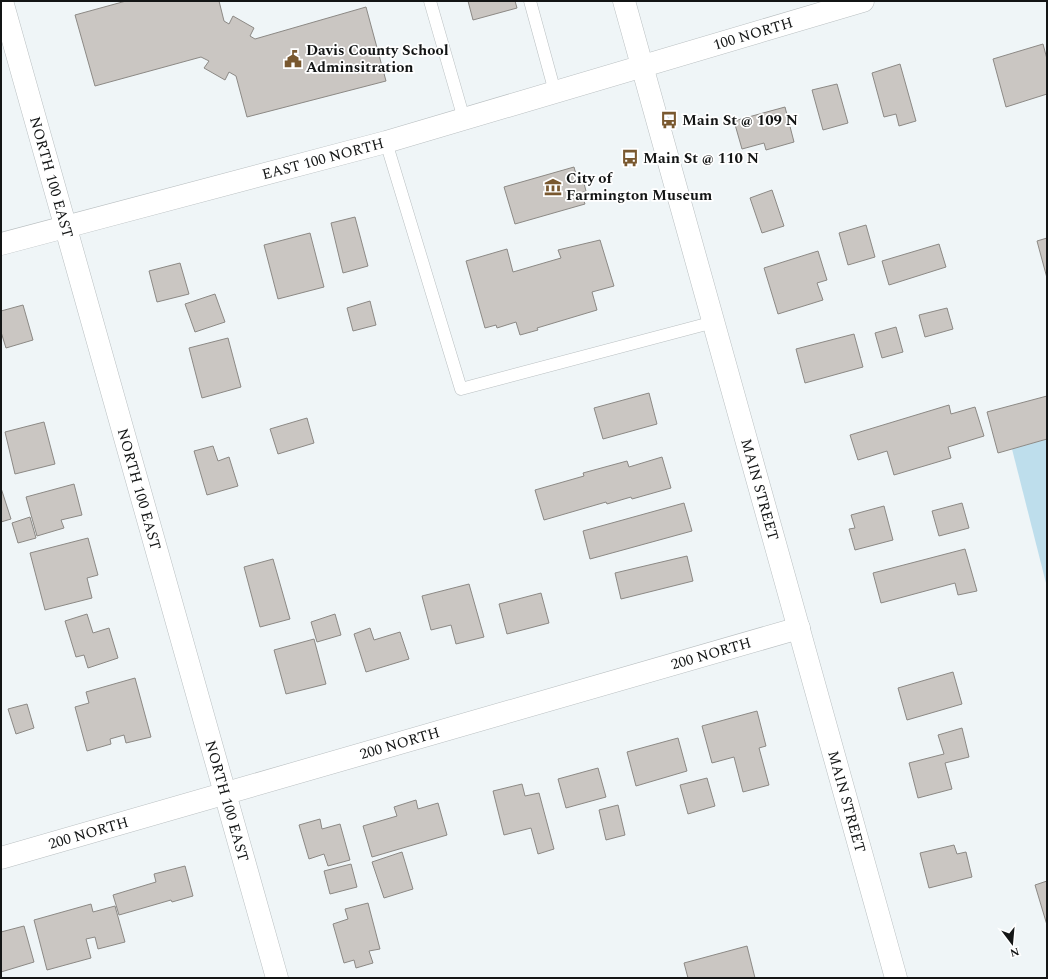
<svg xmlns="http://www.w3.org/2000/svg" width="1048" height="979" viewBox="0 0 1048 979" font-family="Spectral,serif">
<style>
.green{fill:#bedeec}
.building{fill:#cac6c2;stroke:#8c8985}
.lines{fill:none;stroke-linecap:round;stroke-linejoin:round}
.service-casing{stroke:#b9bfc1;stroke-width:13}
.minor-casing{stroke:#b9bfc1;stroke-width:23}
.secondary-casing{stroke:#b9bfc1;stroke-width:23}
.service{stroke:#fff;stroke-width:12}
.minor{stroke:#fff;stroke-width:22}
.secondary{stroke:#fff;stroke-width:22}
.labels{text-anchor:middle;stroke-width:3.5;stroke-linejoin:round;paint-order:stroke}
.street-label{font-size:15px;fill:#131515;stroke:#fff}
.poi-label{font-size:15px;font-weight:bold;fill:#131515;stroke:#fff;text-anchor:start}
</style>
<rect width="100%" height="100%" fill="#eff5f7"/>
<!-- green -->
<path class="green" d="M 1047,439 L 1047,587 L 1012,449 Z"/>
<!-- building -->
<g class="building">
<path d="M 126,1 L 219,1 L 224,21 L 229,24 L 233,16 L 254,28 L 250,36 L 255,39 L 366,7 L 386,81 L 247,117 L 236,76 L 229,72 L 225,80 L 204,68 L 209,61 L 201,57 L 95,86 L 75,15 Z"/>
<path d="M 468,1 L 515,1 L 517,8 L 473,20 Z"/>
<path d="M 1043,44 L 1047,59 L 1047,94 L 1006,107 L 993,59 Z"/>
<path d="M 900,64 L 916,121 L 899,126 L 896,114 L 884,117 L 872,73 Z"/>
<path d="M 837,84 L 848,123 L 823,130 L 812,90 Z"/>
<path d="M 785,107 L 794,142 L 766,150 L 764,143 L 742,149 L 734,121 Z"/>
<path d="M 574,167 L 577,178 L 582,176 L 586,191 L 581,193 L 585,204 L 515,224 L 504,187 Z"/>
<path d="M 772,190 L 784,226 L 762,233 L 750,198 Z"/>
<path d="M 355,217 L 368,266 L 343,273 L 331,223 Z"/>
<path d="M 866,225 L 875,257 L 848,265 L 839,233 Z"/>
<path d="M 310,233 L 324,287 L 278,299 L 264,245 Z"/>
<path d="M 1047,238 L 1047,278 L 1037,241 Z"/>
<path d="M 600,240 L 614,286 L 592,292 L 597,310 L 537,328 L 538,330 L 520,335 L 516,322 L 497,328 L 496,325 L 485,328 L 466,261 L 507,249 L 513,272 L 561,258 L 558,250 Z"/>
<path d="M 939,244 L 946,267 L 889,285 L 882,261 Z"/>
<path d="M 818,251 L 827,280 L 817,283 L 823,300 L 778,314 L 764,268 Z"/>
<path d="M 180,263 L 189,294 L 157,302 L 149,271 Z"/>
<path d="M 215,294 L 225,322 L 195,332 L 185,304 Z"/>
<path d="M 370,301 L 376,325 L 353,331 L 347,308 Z"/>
<path d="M 23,305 L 33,340 L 6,348 L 1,332 L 1,311 Z"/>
<path d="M 947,308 L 953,329 L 925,337 L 919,315 Z"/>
<path d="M 896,327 L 903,352 L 882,358 L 875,333 Z"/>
<path d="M 854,334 L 863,367 L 805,383 L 796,349 Z"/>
<path d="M 228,338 L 241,387 L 202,398 L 189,348 Z"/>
<path d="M 649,393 L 657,424 L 603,439 L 594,408 Z"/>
<path d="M 1047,396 L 1047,439 L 998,453 L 987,412 Z"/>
<path d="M 949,405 L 951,414 L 975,407 L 984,436 L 948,447 L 951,458 L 894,475 L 887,451 L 858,460 L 850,435 Z"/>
<path d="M 307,418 L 314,443 L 278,454 L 270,429 Z"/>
<path d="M 44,422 L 55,464 L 15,474 L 5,432 Z"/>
<path d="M 213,446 L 218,461 L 229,457 L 238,486 L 207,495 L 194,451 Z"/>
<path d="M 662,457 L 671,488 L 632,499 L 631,497 L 607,504 L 606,502 L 544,520 L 535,490 L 584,476 L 583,473 L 627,461 L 629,467 Z"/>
<path d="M 74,484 L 82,515 L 61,520 L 64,528 L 37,536 L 26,497 Z"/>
<path d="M 1,488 L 11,519 L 1,522 Z"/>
<path d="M 684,503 L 692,531 L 590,559 L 583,531 Z"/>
<path d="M 962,503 L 969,528 L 939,536 L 932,511 Z"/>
<path d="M 884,506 L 893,540 L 855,550 L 849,529 L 855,528 L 851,515 Z"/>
<path d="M 30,517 L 36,538 L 18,543 L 12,523 Z"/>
<path d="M 88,538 L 98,575 L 87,578 L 92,598 L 45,610 L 30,553 Z"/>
<path d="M 965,549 L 977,591 L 958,595 L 955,583 L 881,603 L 873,573 Z"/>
<path d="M 687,556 L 693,581 L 621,599 L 615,573 Z"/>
<path d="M 273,559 L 290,619 L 260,627 L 244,567 Z"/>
<path d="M 469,584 L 484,637 L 456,644 L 451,625 L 431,630 L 422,596 Z"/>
<path d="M 541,593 L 549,623 L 507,634 L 499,604 Z"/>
<path d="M 87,614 L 93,633 L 109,628 L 118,658 L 88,668 L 84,655 L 76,657 L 65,621 Z"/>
<path d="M 335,614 L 341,635 L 317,642 L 311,622 Z"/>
<path d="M 370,628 L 374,640 L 400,632 L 409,659 L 366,672 L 354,634 Z"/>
<path d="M 314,639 L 326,684 L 286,694 L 274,650 Z"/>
<path d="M 953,672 L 962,704 L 907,720 L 898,688 Z"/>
<path d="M 135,678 L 151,737 L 126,743 L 124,735 L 110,739 L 111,744 L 87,751 L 75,707 L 89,703 L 86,692 Z"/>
<path d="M 27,704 L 34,728 L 16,734 L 8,709 Z"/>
<path d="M 757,711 L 766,746 L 759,748 L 769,785 L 743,792 L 734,757 L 712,763 L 702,726 Z"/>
<path d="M 962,728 L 969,757 L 945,763 L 952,789 L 918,798 L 909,763 L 944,754 L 938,735 Z"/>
<path d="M 678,738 L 687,771 L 636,786 L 627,752 Z"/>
<path d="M 598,768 L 606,797 L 566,808 L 558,779 Z"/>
<path d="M 707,778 L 715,806 L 688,814 L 680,785 Z"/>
<path d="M 522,784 L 525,796 L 539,793 L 554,849 L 538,854 L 531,828 L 504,835 L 493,791 Z"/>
<path d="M 416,800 L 418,809 L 438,803 L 447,835 L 372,857 L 363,826 L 397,816 L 394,807 Z"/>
<path d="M 618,805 L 625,835 L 606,840 L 599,810 Z"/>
<path d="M 320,819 L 322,829 L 340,824 L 350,860 L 328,866 L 324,854 L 309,859 L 299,825 Z"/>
<path d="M 954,845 L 957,854 L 966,852 L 972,877 L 929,888 L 920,853 Z"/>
<path d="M 402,852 L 413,889 L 384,898 L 372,862 Z"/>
<path d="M 351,864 L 357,887 L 330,894 L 324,871 Z"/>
<path d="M 185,866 L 193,896 L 172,902 L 171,900 L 119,915 L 113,895 L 156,882 L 154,874 Z"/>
<path d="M 1047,881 L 1047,925 L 1035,885 Z"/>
<path d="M 368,903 L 380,949 L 369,951 L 373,963 L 356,968 L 354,960 L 344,963 L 333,924 L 348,919 L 345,909 Z"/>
<path d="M 91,904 L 93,912 L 115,906 L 125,942 L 98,949 L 95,937 L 86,939 L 91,958 L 47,970 L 34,920 Z"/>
<path d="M 24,926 L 34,962 L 1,972 L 1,932 Z"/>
<path d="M 747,946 L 755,978 L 688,978 L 684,963 Z"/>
</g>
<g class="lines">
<!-- service casing -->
<g class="service-casing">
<g id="service">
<path d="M 430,1 L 464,119"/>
<path d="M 530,1 L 555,92"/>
<path d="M 386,142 L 461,389 L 714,322"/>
</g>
</g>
<!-- minor casing -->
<g class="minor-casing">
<g id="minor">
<path id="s1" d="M 2,1 L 277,978"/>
<path id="s2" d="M 1,244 L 386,142 L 863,1"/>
<path id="s3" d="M 1,858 L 799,628"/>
</g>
</g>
<!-- secondary casing -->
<g class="secondary-casing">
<g id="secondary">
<path id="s4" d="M 624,1 L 896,978"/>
</g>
</g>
<!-- service -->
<use href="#service" class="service"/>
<!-- minor -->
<use href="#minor" class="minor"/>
<!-- secondary -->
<use href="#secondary" class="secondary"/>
</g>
<!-- icons -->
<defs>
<g id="civic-bare" transform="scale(1.38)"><path d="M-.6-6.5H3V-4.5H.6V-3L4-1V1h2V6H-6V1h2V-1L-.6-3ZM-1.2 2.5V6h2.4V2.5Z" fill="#79582f" stroke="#fff" stroke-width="2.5" paint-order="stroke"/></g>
<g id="bus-bare" transform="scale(1.38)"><path d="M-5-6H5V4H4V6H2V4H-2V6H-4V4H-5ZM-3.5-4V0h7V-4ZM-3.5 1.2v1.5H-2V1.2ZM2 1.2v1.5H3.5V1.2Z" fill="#79582f" stroke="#fff" stroke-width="2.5" paint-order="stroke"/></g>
<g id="museum-bare" transform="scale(1.38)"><path d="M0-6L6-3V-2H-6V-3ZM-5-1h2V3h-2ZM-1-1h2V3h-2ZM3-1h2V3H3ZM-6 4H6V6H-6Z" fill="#79582f" stroke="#fff" stroke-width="2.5" paint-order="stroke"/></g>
</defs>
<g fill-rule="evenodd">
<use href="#civic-bare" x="293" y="59"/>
<use href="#bus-bare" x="669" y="120"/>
<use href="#bus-bare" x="630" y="158"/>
<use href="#museum-bare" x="553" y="187"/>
</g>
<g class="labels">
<!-- street labels -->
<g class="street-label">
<text dy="5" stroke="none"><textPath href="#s2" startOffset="781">100 NORTH</textPath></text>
<text dy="5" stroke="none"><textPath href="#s2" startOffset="333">EAST 100 NORTH</textPath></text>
<text dy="5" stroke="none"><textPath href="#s1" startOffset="183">NORTH 100 EAST</textPath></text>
<text dy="5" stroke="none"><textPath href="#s4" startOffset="507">MAIN STREET</textPath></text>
<text dy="5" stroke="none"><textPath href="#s1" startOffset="507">NORTH 100 EAST</textPath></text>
<text dy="5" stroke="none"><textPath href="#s3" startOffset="739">200 NORTH</textPath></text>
<text dy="5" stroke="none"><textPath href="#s3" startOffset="415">200 NORTH</textPath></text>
<text dy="5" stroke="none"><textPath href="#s1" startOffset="831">NORTH 100 EAST</textPath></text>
<text dy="5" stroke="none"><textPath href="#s4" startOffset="831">MAIN STREET</textPath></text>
<text dy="5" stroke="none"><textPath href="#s3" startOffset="91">200 NORTH</textPath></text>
</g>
<!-- poi labels -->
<g class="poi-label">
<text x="306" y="55">Davis County School<tspan x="306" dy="17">Adminsitration</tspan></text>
<text x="682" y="125">Main St @ 109 N</text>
<text x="643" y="163">Main St @ 110 N</text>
<text x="566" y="183">City of<tspan x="566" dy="17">Farmington Museum</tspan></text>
</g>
</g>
<!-- border -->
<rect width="1048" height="979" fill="none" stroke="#131515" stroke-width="4"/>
<!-- north arrow -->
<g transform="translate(1012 943) rotate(164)" stroke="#ffffff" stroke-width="3" paint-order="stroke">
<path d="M0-3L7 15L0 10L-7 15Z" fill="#131515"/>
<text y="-6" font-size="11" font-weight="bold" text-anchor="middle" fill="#131515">N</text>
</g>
</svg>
